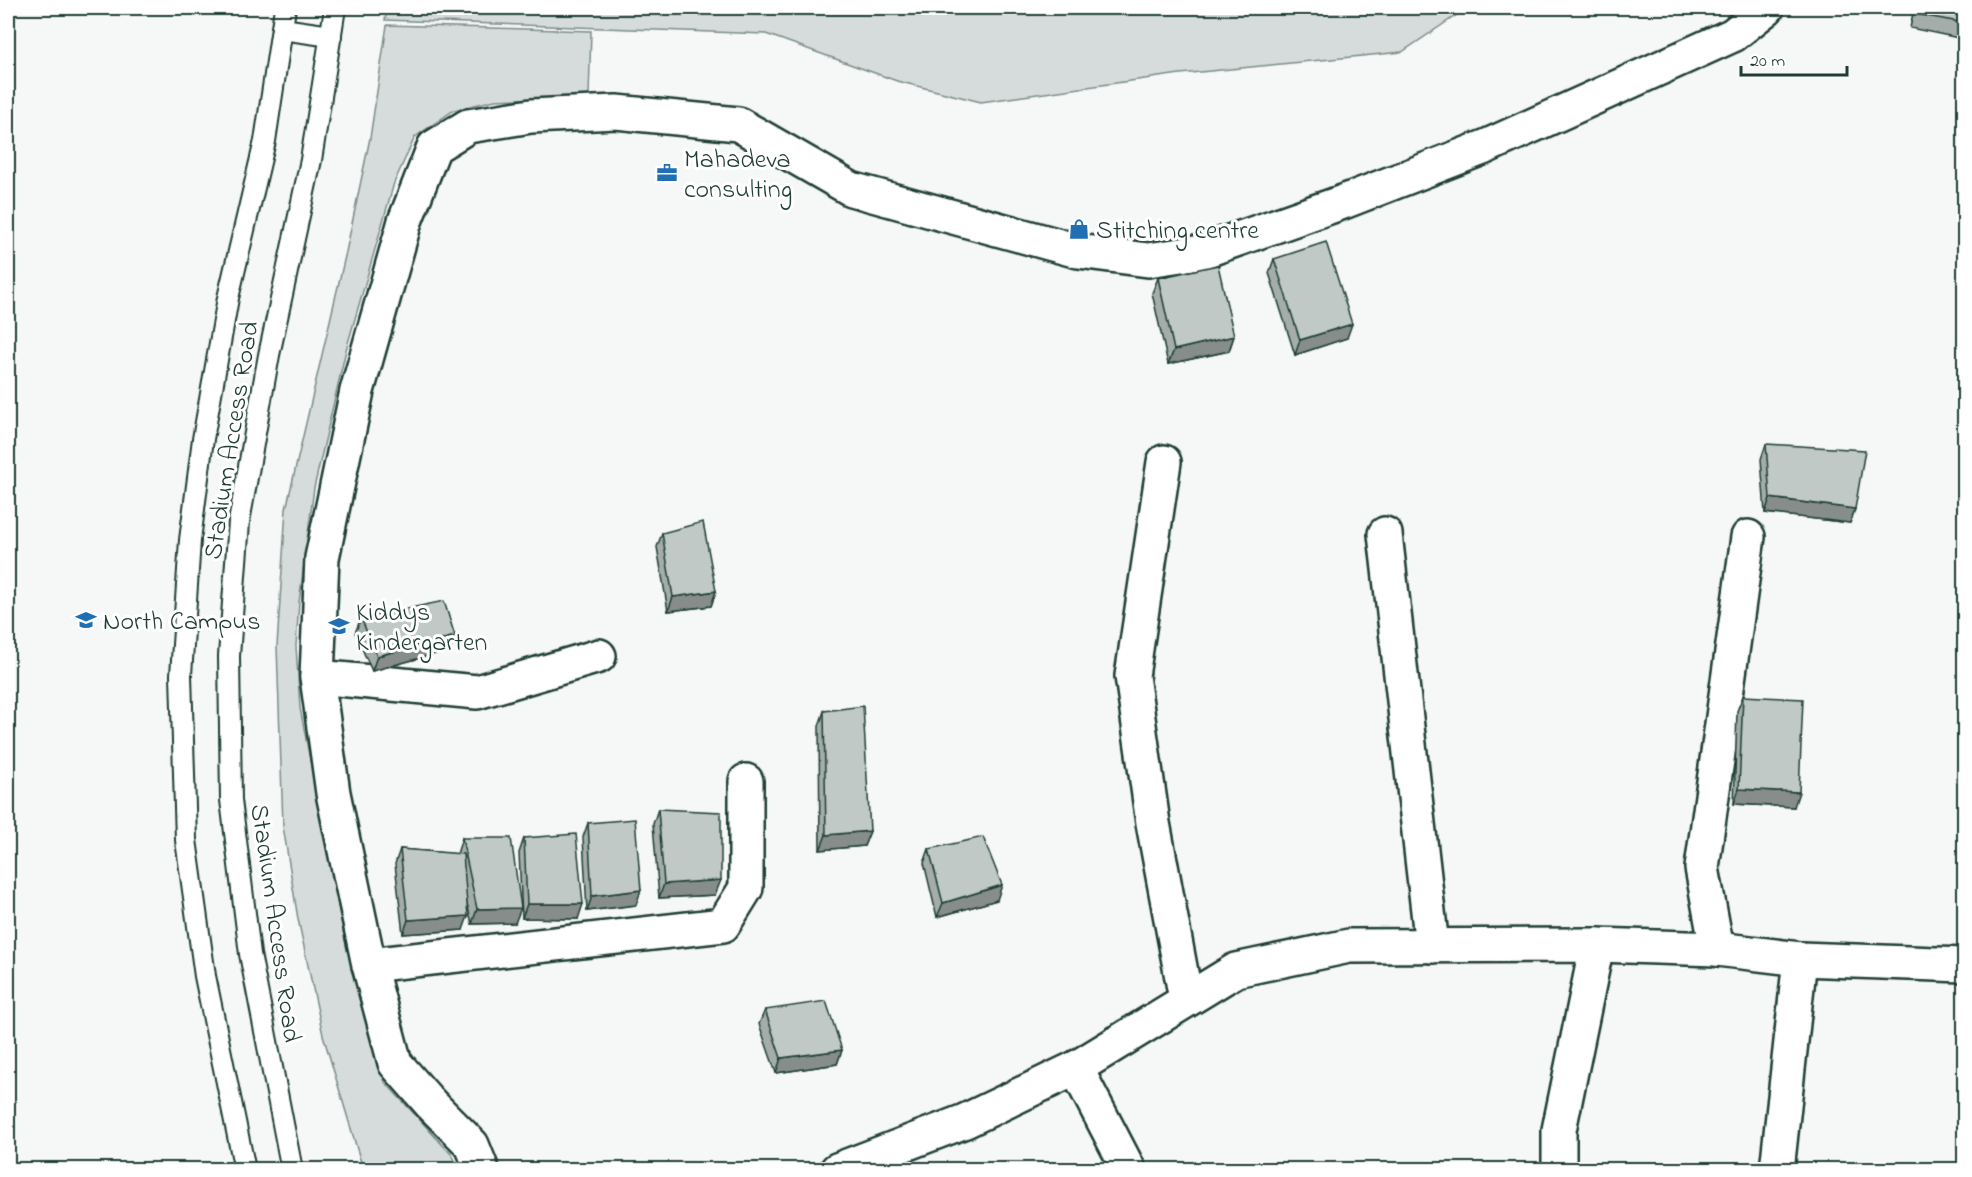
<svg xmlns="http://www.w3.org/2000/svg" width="1972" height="1177" viewBox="0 0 1972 1177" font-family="'Indie Flower',sans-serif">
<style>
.green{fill:#d6dcdb;stroke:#7a8c88;stroke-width:1.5}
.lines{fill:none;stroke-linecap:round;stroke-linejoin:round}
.service-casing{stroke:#1f3d34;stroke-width:24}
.minor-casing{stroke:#1f3d34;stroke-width:38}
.service{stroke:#fff;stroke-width:20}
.minor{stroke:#fff;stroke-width:33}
.wall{fill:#a5adaa;stroke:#1f3d34;stroke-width:1.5}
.shaded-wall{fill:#868d8b;stroke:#1f3d34;stroke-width:1.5}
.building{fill:#c0c9c6;stroke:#1f3d34;stroke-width:1.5}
.labels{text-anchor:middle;stroke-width:6;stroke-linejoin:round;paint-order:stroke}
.poi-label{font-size:26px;fill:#1f3d34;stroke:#fff;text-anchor:start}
.street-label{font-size:26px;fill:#1f3d34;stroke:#fff}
</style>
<rect width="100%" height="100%" fill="#f6f7f7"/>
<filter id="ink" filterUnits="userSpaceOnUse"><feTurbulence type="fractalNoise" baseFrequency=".0167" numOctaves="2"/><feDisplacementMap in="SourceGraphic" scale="12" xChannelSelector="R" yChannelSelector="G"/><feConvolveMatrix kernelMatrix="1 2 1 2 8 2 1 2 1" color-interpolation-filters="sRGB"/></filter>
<g filter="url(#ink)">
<!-- green -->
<g class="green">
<path d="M 387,8 L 1467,8 L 1402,52 L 1180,74 L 981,102 L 897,81 L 766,34 L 385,20 Z"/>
<path d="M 387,25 L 591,31 L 589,96 L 495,100 L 454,110 L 415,137 L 394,183 L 346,350 L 314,488 L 299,602 L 296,646 L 300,708 L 344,936 L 385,1082 L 452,1155 L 460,1169 L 363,1169 L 323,1035 L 298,919 L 283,826 L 277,646 L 286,509 L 346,252 L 370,138 Z"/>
</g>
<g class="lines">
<!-- service casing -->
<g class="service-casing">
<g id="service">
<path d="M 282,29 L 331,36"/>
<path d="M 245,1170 L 205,976 L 186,840 L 181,675 L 190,540 L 203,439 L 228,298 L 265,141 L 285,8"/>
<path d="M 292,1170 L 250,954 L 231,800 L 229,656 L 239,522 L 269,355 L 311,160 L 335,8"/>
</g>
</g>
<!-- minor casing -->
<g class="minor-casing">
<g id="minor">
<path d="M 1164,462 L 1132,676 L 1153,823 L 1186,999"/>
<path d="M 1385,534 L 1432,946"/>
<path d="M 317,677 L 477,692 L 599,656"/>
<path d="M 1717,949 L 1702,868 L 1748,537"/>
<path d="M 369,965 L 723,925 L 746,888 L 746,781"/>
<path d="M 1076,1068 L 1129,1170"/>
<path d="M 482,1170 L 472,1145 L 431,1104 L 395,1063 L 369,965 L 333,793 L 317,677 L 322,558 L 357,391 L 405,221 L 434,147 L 468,126 L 531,116 L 616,112 L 738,124 L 851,189 L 1078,251 L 1148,260 L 1201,252 L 1343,202 L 1485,147 L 1733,35 L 1767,8"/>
<path d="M 837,1170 L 965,1121 L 1076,1068 L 1236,970 L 1349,946 L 1597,945 L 1717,949 L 1800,959 L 1964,965"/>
<path d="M 1559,1170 L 1559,1130 L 1597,945"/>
<path d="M 1777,1170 L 1800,959"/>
</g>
</g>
<!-- service -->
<use href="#service" class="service"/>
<!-- minor -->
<use href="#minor" class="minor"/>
</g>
<!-- wall -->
<g class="wall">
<path d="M 1914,8 L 1965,8 L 1964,39 L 1910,28 Z"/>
<path d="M 1274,259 L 1347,338 L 1295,355 L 1269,273 Z"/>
<path d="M 1158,278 L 1234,336 L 1229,351 L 1168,364 L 1152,293 Z"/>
<path d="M 1766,444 L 1855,509 L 1850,523 L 1765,513 L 1761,459 Z"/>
<path d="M 662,533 L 716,591 L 711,606 L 668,611 L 657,547 Z"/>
<path d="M 361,618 L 455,636 L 450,650 L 372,671 L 355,633 Z"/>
<path d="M 1743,696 L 1794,807 L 1734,804 L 1737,711 Z"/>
<path d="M 824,711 L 870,831 L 864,846 L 820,850 L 819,726 Z"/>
<path d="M 658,809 L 715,895 L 659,898 L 653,824 Z"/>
<path d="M 588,823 L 636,905 L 587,911 L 583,837 Z"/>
<path d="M 462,838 L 515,923 L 472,924 L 466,899 L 463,930 L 403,934 L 395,864 L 400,849 L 457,854 Z"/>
<path d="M 524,838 L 578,919 L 522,918 L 519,853 Z"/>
<path d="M 929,849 L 997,900 L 937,917 L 924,863 Z"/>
<path d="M 765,1010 L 842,1050 L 837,1064 L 776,1073 L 759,1024 Z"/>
</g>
<!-- shaded-wall -->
<g class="shaded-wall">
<path d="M 1352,324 L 1347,338 L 1295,355 L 1300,340 Z"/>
<path d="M 1234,336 L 1229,351 L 1168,364 L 1174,350 Z"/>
<path d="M 1770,498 L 1855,509 L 1850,523 L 1765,513 Z"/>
<path d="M 716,591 L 711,606 L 668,611 L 673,597 Z"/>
<path d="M 455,636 L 450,650 L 372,671 L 377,656 Z"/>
<path d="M 1739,789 L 1799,792 L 1794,807 L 1734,804 Z"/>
<path d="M 870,831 L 864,846 L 820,850 L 826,835 Z"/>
<path d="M 721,880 L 715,895 L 659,898 L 664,884 Z"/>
<path d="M 1002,885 L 997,900 L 937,917 L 943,903 Z"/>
<path d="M 641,890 L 636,905 L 587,911 L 592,896 Z"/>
<path d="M 527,904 L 583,904 L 578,919 L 522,918 Z"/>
<path d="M 521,908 L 515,923 L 472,924 L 477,909 Z"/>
<path d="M 468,916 L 463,930 L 403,934 L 408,920 Z"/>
<path d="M 842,1050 L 837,1064 L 776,1073 L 781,1058 Z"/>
</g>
<!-- building -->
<g class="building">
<path d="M 1917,8 L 1965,8 L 1965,23 L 1915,14 Z"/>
<path d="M 1326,242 L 1352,324 L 1300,340 L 1274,259 Z"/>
<path d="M 1218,265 L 1234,336 L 1174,350 L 1158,278 Z"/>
<path d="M 1766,444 L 1865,450 L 1855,509 L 1770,498 Z"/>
<path d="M 703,522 L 716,591 L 673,597 L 662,533 Z"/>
<path d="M 444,601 L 455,636 L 377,656 L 361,618 Z"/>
<path d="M 1743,696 L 1803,699 L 1799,792 L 1739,789 Z"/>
<path d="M 863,706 L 870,831 L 826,835 L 824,711 Z"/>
<path d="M 658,809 L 721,812 L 721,880 L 664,884 Z"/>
<path d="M 635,819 L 641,890 L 592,896 L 588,823 Z"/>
<path d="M 576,834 L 583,904 L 527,904 L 524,838 Z"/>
<path d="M 983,837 L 1002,885 L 943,903 L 929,849 Z"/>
<path d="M 462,838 L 511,838 L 521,908 L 477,909 Z"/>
<path d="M 400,849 L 463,854 L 468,916 L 408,920 Z"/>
<path d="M 826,1001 L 842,1050 L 781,1058 L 765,1010 Z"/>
</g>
</g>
<!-- icons -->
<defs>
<g id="office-bare" transform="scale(1.62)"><path d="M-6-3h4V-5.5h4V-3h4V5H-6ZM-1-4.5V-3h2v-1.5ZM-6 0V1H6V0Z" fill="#1f6fb2" stroke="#fff" stroke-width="2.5" paint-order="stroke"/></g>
<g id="shop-bare" transform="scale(1.62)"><path d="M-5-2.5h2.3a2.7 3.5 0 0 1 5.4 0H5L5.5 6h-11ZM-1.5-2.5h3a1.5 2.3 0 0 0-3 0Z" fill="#1f6fb2" stroke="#fff" stroke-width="2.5" paint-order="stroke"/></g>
<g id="university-bare" transform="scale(1.62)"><path d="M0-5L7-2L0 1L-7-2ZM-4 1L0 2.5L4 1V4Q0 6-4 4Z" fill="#1f6fb2" stroke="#fff" stroke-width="2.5" paint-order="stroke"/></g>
<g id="school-bare" transform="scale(1.62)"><path d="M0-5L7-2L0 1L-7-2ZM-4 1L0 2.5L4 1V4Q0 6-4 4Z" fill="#1f6fb2" stroke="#fff" stroke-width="2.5" paint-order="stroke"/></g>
</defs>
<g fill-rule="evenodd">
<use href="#office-bare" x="667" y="173"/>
<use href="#shop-bare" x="1079" y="229"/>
<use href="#university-bare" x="86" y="620"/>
<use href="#school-bare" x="339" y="626"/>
</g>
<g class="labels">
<!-- poi labels -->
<g class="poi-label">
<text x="684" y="167">Mahadeva<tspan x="684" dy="30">consulting</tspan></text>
<text x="1096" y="238">Stitching centre</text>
<text x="356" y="620">Kiddys<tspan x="356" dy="30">Kindergarten</tspan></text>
<text x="103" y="629">North Campus</text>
</g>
<!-- street labels -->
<g class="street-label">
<text transform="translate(230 440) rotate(-81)" y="9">Stadium Access Road</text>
<text transform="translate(277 923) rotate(82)" y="9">Stadium Access Road</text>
</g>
</g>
<!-- margin -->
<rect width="1972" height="1177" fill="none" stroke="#fff" stroke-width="30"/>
<rect x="15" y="15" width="1942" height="1147" fill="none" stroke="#1f3d34" stroke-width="2" filter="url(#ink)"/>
<!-- scale -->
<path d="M1741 66v9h106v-9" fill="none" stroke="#1f3d34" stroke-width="3"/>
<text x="1750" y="66" font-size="18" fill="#1f3d34" stroke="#ffffff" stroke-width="4.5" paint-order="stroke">20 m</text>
</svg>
